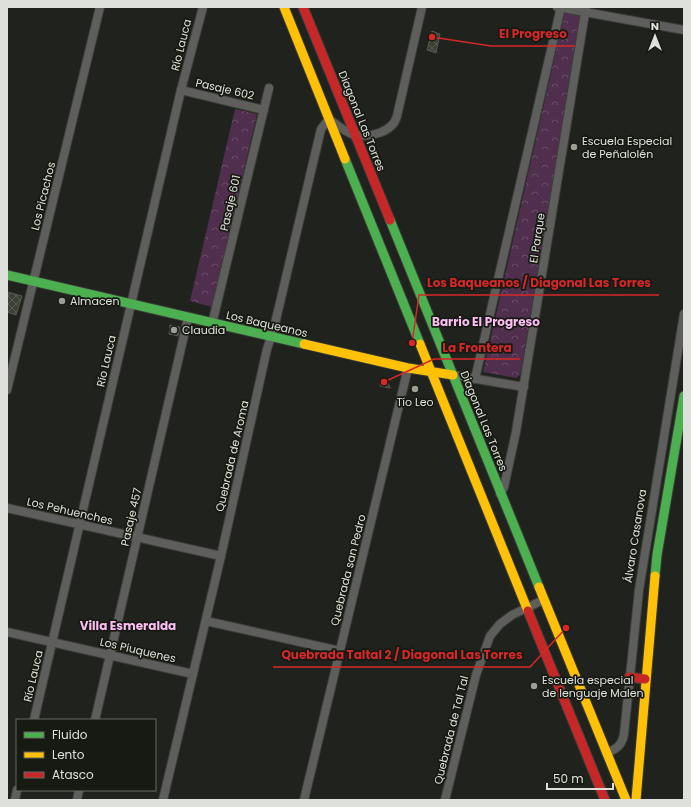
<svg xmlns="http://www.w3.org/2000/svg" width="691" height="807" viewBox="0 0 691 807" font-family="Poppins,sans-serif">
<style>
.park{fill:url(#park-crowns)}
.building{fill:url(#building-cross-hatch);stroke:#565753}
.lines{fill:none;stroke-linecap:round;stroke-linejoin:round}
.street-casing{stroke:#3c3e39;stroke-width:10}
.fast-casing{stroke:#3c3e39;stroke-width:11}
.slow-casing{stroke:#3c3e39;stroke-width:11}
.jam-casing{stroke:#3c3e39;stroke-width:11}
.street{stroke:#5e5f5c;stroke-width:8}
.fast{stroke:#4caf50;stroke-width:9}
.slow{stroke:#ffc107;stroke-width:9}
.jam{stroke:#c62828;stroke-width:9}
.poi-dot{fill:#9c9e98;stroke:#171a12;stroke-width:1.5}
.labels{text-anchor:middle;stroke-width:3.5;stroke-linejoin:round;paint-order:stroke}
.street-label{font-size:11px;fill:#dee0db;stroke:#171a12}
.poi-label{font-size:11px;fill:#dee0db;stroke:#171a12;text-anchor:start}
.neighbourhood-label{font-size:12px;font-weight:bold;fill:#fbbdf4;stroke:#171a12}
.leader{fill:none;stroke:#d62828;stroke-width:1.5}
.callout-dot{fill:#d62828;stroke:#171a12;stroke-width:1.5}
.callout-label{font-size:12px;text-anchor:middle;font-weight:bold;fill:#d62828;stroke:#171a12;stroke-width:3.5;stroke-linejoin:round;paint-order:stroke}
</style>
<defs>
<pattern id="park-crowns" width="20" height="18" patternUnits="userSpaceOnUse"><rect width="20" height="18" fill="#502e4d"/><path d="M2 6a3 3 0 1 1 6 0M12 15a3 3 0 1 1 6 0" fill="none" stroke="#694c66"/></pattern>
<pattern id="building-cross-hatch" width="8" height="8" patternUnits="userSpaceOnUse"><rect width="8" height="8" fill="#3b4034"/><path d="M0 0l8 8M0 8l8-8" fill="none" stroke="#575b51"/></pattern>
</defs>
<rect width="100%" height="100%" fill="#20221d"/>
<!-- park -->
<g class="park">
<path d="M 566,7 L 582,7 L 521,371 L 520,375 L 516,378 L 483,372 Z"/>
<path d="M 235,109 L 257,114 L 212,307 L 190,301 Z"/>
</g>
<!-- building -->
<g class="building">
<path d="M 432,31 L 440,34 L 436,53 L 427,50 Z"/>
<path d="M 8,292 L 22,296 L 16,315 L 7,312 Z"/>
<path d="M 170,325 L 180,327 L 178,336 L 169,334 Z"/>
<path d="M 381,379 L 387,380 L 390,388 L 380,386 Z"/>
</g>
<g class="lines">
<!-- street casing -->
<g class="street-casing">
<g id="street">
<path d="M 557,7 L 684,30"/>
<path d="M 181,90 L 264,110"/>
<path d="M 212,324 L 269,88"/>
<path d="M 453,375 L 524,387"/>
<path d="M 475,379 L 561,7"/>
<path d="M 7,390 L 100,7"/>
<path d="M 500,494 L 504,487 L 516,432 L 586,7"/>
<path d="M 7,508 L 221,556"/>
<path d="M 206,621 L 340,651"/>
<path d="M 7,632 L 193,674"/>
<path d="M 34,720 L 181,90 L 203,7"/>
<path d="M 95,720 L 188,318"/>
<path d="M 606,753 C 617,749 622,745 624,734 L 639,590 L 684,314"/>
<path d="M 15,800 L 17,790"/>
<path d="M 77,800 L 79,790"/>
<path d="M 163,800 L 221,556 L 267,349 L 274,328 L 321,129 L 329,119 C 336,124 347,134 355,135 C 370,138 393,132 397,116 L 422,7"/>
<path d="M 304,800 L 408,368"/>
<path d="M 445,800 L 476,675 L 490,636 L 500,624 L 512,615 L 543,600"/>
</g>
</g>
<!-- fast casing -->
<g class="fast-casing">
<g id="fast">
<path d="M 345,159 L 420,344"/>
<path d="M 390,220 L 539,587"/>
<path d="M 7,275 L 304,344"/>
<path d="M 655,576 L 657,555 L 684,396"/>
</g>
</g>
<!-- slow casing -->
<g class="slow-casing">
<g id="slow">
<path d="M 284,7 L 345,159"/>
<path d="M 304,344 L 408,368 L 453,375"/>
<path d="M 420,344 L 528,611"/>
<path d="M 539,587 L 626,800"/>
<path d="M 636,800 L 655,576"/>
</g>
</g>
<!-- jam casing -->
<g class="jam-casing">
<g id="jam">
<path d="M 303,7 L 390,220"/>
<path d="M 528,611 L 605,800"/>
<path d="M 629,677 L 645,679"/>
</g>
</g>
<!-- street -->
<use href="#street" class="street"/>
<!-- fast -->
<use href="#fast" class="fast"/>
<!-- slow -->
<use href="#slow" class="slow"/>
<!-- jam -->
<use href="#jam" class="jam"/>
</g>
<!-- markers -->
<g class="poi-dot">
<circle cx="574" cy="147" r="4"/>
<circle cx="62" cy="301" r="4"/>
<circle cx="174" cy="330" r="4"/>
<circle cx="415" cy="389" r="4"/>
<circle cx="534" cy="686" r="4"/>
</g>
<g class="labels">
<!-- street labels -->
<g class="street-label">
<text transform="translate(181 45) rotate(-76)" y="4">Río Lauca</text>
<text transform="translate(225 89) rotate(13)" y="4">Pasaje 602</text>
<text transform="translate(362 121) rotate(68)" y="4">Diagonal Las Torres</text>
<text transform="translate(43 196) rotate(-76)" y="4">Los Picachos</text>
<text transform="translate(230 203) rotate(-77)" y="4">Pasaje 601</text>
<text transform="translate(537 238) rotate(-81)" y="4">El Parque</text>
<text transform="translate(267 324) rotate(13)" y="4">Los Baqueanos</text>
<text transform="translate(106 361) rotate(-77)" y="4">Río Lauca</text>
<text transform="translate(484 421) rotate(68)" y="4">Diagonal Las Torres</text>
<text transform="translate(232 456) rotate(-77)" y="4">Quebrada de Aroma</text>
<text transform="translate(70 511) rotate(13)" y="4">Los Pehuenches</text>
<text transform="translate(131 517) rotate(-77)" y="4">Pasaje 457</text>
<text transform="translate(635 536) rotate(-81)" y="4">Álvaro Casanova</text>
<text transform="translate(348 570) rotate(-76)" y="4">Quebrada san Pedro</text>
<text transform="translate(138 650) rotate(13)" y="4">Los Piuquenes</text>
<text transform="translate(33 676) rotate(-77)" y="4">Río Lauca</text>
<text transform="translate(451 730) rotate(-76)" y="4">Quebrada de Tal Tal</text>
</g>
<!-- poi labels -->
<g class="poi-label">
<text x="582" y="145">Escuela Especial<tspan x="582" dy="13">de Peñalolén</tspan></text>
<text x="70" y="305">Almacen</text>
<text x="182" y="334">Claudia</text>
<text x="415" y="406" text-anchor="middle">Tío Leo</text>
<text x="542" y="684">Escuela especial<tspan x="542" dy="13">de lenguaje Malen</tspan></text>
</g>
<!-- neighbourhood labels -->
<g class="neighbourhood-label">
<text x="486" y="326">Barrio El Progreso</text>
<text x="128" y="630">Villa Esmeralda</text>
</g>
</g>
<!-- callouts -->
<path class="leader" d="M432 37L491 46H575M412 343L419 295H659M384 382L434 359H520M566 628L530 667H273"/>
<g class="callout-dot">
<circle cx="432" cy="37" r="4"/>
<circle cx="412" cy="343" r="4"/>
<circle cx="384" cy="382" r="4"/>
<circle cx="566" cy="628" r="4"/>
</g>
<g class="callout-label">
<text x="533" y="38">El Progreso</text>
<text x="539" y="287">Los Baqueanos / Diagonal Las Torres</text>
<text x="477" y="352">La Frontera</text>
<text x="402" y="659">Quebrada Taltal 2 / Diagonal Las Torres</text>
</g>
<!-- border -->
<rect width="691" height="807" fill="none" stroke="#dee0db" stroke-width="16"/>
<!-- legend -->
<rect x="16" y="719" width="140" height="72" fill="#171a12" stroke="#676962"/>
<rect x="24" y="732" width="20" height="6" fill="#4caf50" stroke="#676962"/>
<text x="52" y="739" font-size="12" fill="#dee0db">Fluido</text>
<rect x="24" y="752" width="20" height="6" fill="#ffc107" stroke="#676962"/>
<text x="52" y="759" font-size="12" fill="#dee0db">Lento</text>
<rect x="24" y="772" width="20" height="6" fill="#c62828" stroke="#676962"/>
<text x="52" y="779" font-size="12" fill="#dee0db">Atasco</text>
<!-- north arrow -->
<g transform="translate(655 36)" stroke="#171a12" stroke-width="3" paint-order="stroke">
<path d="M0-3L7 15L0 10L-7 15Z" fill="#dee0db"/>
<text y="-6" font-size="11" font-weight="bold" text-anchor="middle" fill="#dee0db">N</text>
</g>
<!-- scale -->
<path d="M547 783v6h66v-6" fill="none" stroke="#dee0db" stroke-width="2"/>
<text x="553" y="783" font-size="12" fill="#dee0db" stroke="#171a12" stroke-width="3" paint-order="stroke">50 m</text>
</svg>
